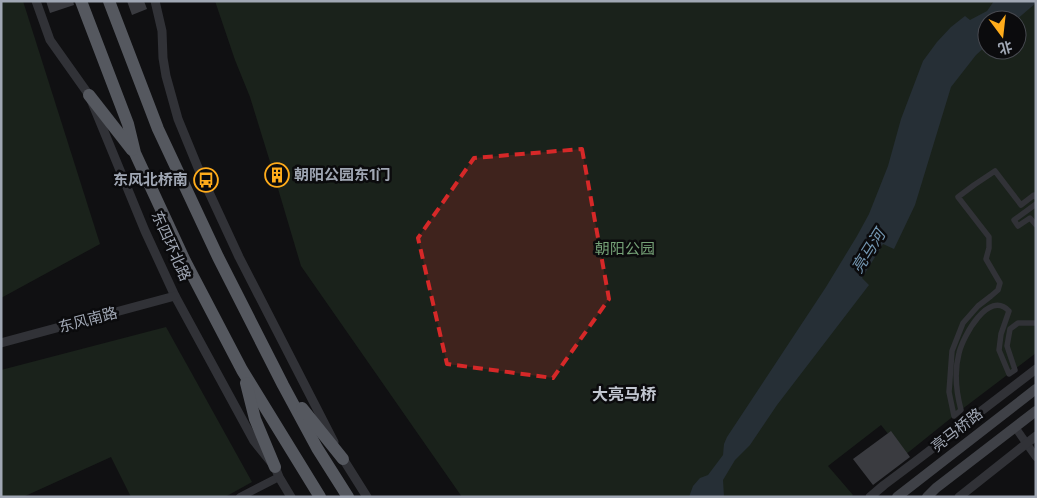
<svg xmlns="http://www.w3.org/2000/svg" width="1037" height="498" viewBox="0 0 1037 498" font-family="Inter,'Noto Sans SC',sans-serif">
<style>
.green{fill:#1a221b;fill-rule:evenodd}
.water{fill:#262f36}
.building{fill:#3a3b40}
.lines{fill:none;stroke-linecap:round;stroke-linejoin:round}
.pedestrian{stroke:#313237;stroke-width:5.5}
.minor{stroke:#313237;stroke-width:8}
.tertiary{stroke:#313237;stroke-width:9}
.secondary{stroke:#3f4147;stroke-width:10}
.trunk{stroke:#55585f;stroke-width:12}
.marked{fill:#d62828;fill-opacity:0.2;stroke:#d62828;stroke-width:4;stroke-dasharray:10 6;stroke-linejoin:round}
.labels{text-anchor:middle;stroke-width:5;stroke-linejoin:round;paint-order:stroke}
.poi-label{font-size:15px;font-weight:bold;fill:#a0a7b4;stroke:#0b0b0d;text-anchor:start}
.street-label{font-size:15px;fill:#a0a7b4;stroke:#0b0b0d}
.park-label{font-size:15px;fill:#75a177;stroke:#0b0b0d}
.water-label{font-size:16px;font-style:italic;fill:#7497b2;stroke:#0b0b0d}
.neighbourhood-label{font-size:16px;font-weight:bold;fill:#c1c6d0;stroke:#0b0b0d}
</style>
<rect width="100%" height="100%" fill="#101012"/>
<!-- green -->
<g class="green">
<path d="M 1,1 L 23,1 L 100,244 L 1,298 Z"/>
<path d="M 215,1 L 1036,1 L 1036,353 L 961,410 L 905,455 L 881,425 L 828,466 L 853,495 L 851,497 L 462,497 L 301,266 L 271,165 L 250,97 L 235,60 ZM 987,20 L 1017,20 L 1017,50 L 987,50 Z"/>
<path d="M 166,327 L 252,482 L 225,497 L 131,497 L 111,457 L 23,497 L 1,497 L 1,370 Z"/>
</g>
<!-- water -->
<path class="water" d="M 994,1 L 1036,1 L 1036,3 L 1016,20 L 987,20 L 987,45 L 976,55 L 951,87 L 915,205 L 894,249 L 883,244 L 862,278 L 869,285 L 777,405 L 750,445 L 735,460 L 723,480 L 724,497 L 689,497 L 693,486 L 700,478 L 708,475 L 723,455 L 724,444 L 727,437 L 826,287 L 857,236 L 869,214 L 888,166 L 901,119 L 923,61 L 937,42 L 951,27 L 965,16 L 970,20 L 987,11 Z"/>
<!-- building -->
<g class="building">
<path d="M 46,1 L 73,1 L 74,5 L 50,13 Z"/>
<path d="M 127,1 L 144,1 L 147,9 L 132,15 Z"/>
<path d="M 280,162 L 282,170 L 274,173 L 271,165 Z"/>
<path d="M 891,431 L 910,457 L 873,485 L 853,459 Z"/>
</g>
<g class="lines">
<!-- pedestrian -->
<g class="pedestrian">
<path d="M 1036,197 L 1034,195 L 1021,205 L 995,171 L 974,185 L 958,197 L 989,237 L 989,248 L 986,259 L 1000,283 L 998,290 L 991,296 L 978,306 L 963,323 L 952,351 L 949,392 L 954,416 L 961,410 C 956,391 954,372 959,353 C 963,336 989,289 1009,311 L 1001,334 L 999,350 L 1009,374 L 1015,370 L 1007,346 L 1010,329 L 1018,323 L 1036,323"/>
<path d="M 1036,204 L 1014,220 L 1018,226 L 1030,218 L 1036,225"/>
</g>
<!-- minor -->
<g class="minor">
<path d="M 1015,427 L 1036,457"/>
<path d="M 240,497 L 279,477"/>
</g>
<!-- tertiary -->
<g class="tertiary">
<path d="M 36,1 L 50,40 L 89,95 L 145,231 L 175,296 L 254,441 L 275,467 L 279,477 L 291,497"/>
<path d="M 155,1 L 162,31 L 163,58 L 166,76 L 178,119 L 201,175 L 239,257 L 334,442"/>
<path d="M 1,343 L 175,296"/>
<path d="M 340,454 L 367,497"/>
<path d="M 870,497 L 884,485 L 916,461 L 1036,369"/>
<path d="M 959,497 L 1036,436"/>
</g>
<!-- secondary -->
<g class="secondary">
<path d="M 897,497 L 1036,389"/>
<path d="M 927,497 L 936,488 L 1036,411"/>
</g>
<!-- trunk -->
<g class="trunk">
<path d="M 81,1 L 128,124 L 135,153 L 185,261 L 242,370 L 320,497"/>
<path d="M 109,1 L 158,129 L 218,257 L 283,385 L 317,448 L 348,497"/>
<path d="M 89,95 L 132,150"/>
<path d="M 246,383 L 255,419 L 275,467"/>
<path d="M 302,408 L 343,459"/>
</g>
</g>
<!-- marked area -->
<path class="marked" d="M 582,149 L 609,299 L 553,378 L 447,364 L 418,238 L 474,158 Z"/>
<!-- icons -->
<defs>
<g id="building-ring" transform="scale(1.25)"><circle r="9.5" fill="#0b0b0d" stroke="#ffac1b" stroke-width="1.5"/><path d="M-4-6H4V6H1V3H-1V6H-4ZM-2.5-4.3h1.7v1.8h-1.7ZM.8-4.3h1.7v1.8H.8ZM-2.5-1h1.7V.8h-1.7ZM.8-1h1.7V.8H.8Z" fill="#ffac1b"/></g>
<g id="bus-ring" transform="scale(1.25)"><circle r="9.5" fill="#0b0b0d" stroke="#ffac1b" stroke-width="1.5"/><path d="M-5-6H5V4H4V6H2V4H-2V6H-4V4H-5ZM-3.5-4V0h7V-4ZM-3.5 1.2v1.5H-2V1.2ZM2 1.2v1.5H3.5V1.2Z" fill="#ffac1b"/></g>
</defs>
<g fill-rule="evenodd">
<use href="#building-ring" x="277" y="175"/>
<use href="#bus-ring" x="206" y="180"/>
</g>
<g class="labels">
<!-- poi labels -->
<g class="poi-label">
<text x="294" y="180">朝阳公园东1门</text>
<text x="188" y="185" text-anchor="end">东风北桥南</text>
</g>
<!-- street labels -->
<g class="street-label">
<text transform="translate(171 246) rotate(66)" y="5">东四环北路</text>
<text transform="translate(88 320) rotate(-15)" y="5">东风南路</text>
<text transform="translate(957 430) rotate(-38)" y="5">亮马桥路</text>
</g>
<!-- park labels -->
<g class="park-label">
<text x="625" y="254">朝阳公园</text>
</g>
<!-- water labels -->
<g class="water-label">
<text transform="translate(868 251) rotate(-58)" y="6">亮马河</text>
</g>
<!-- neighbourhood labels -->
<g class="neighbourhood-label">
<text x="624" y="400">大亮马桥</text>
</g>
</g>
<!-- border -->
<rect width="1037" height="498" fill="none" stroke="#a0a7b4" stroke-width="5"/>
<!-- north arrow -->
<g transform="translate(1002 35) rotate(165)"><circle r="24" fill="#0b0b0d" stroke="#474950"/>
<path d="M0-4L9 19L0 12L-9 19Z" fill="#ffac1b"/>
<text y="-8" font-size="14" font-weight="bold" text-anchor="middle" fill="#a0a7b4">北</text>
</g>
</svg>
